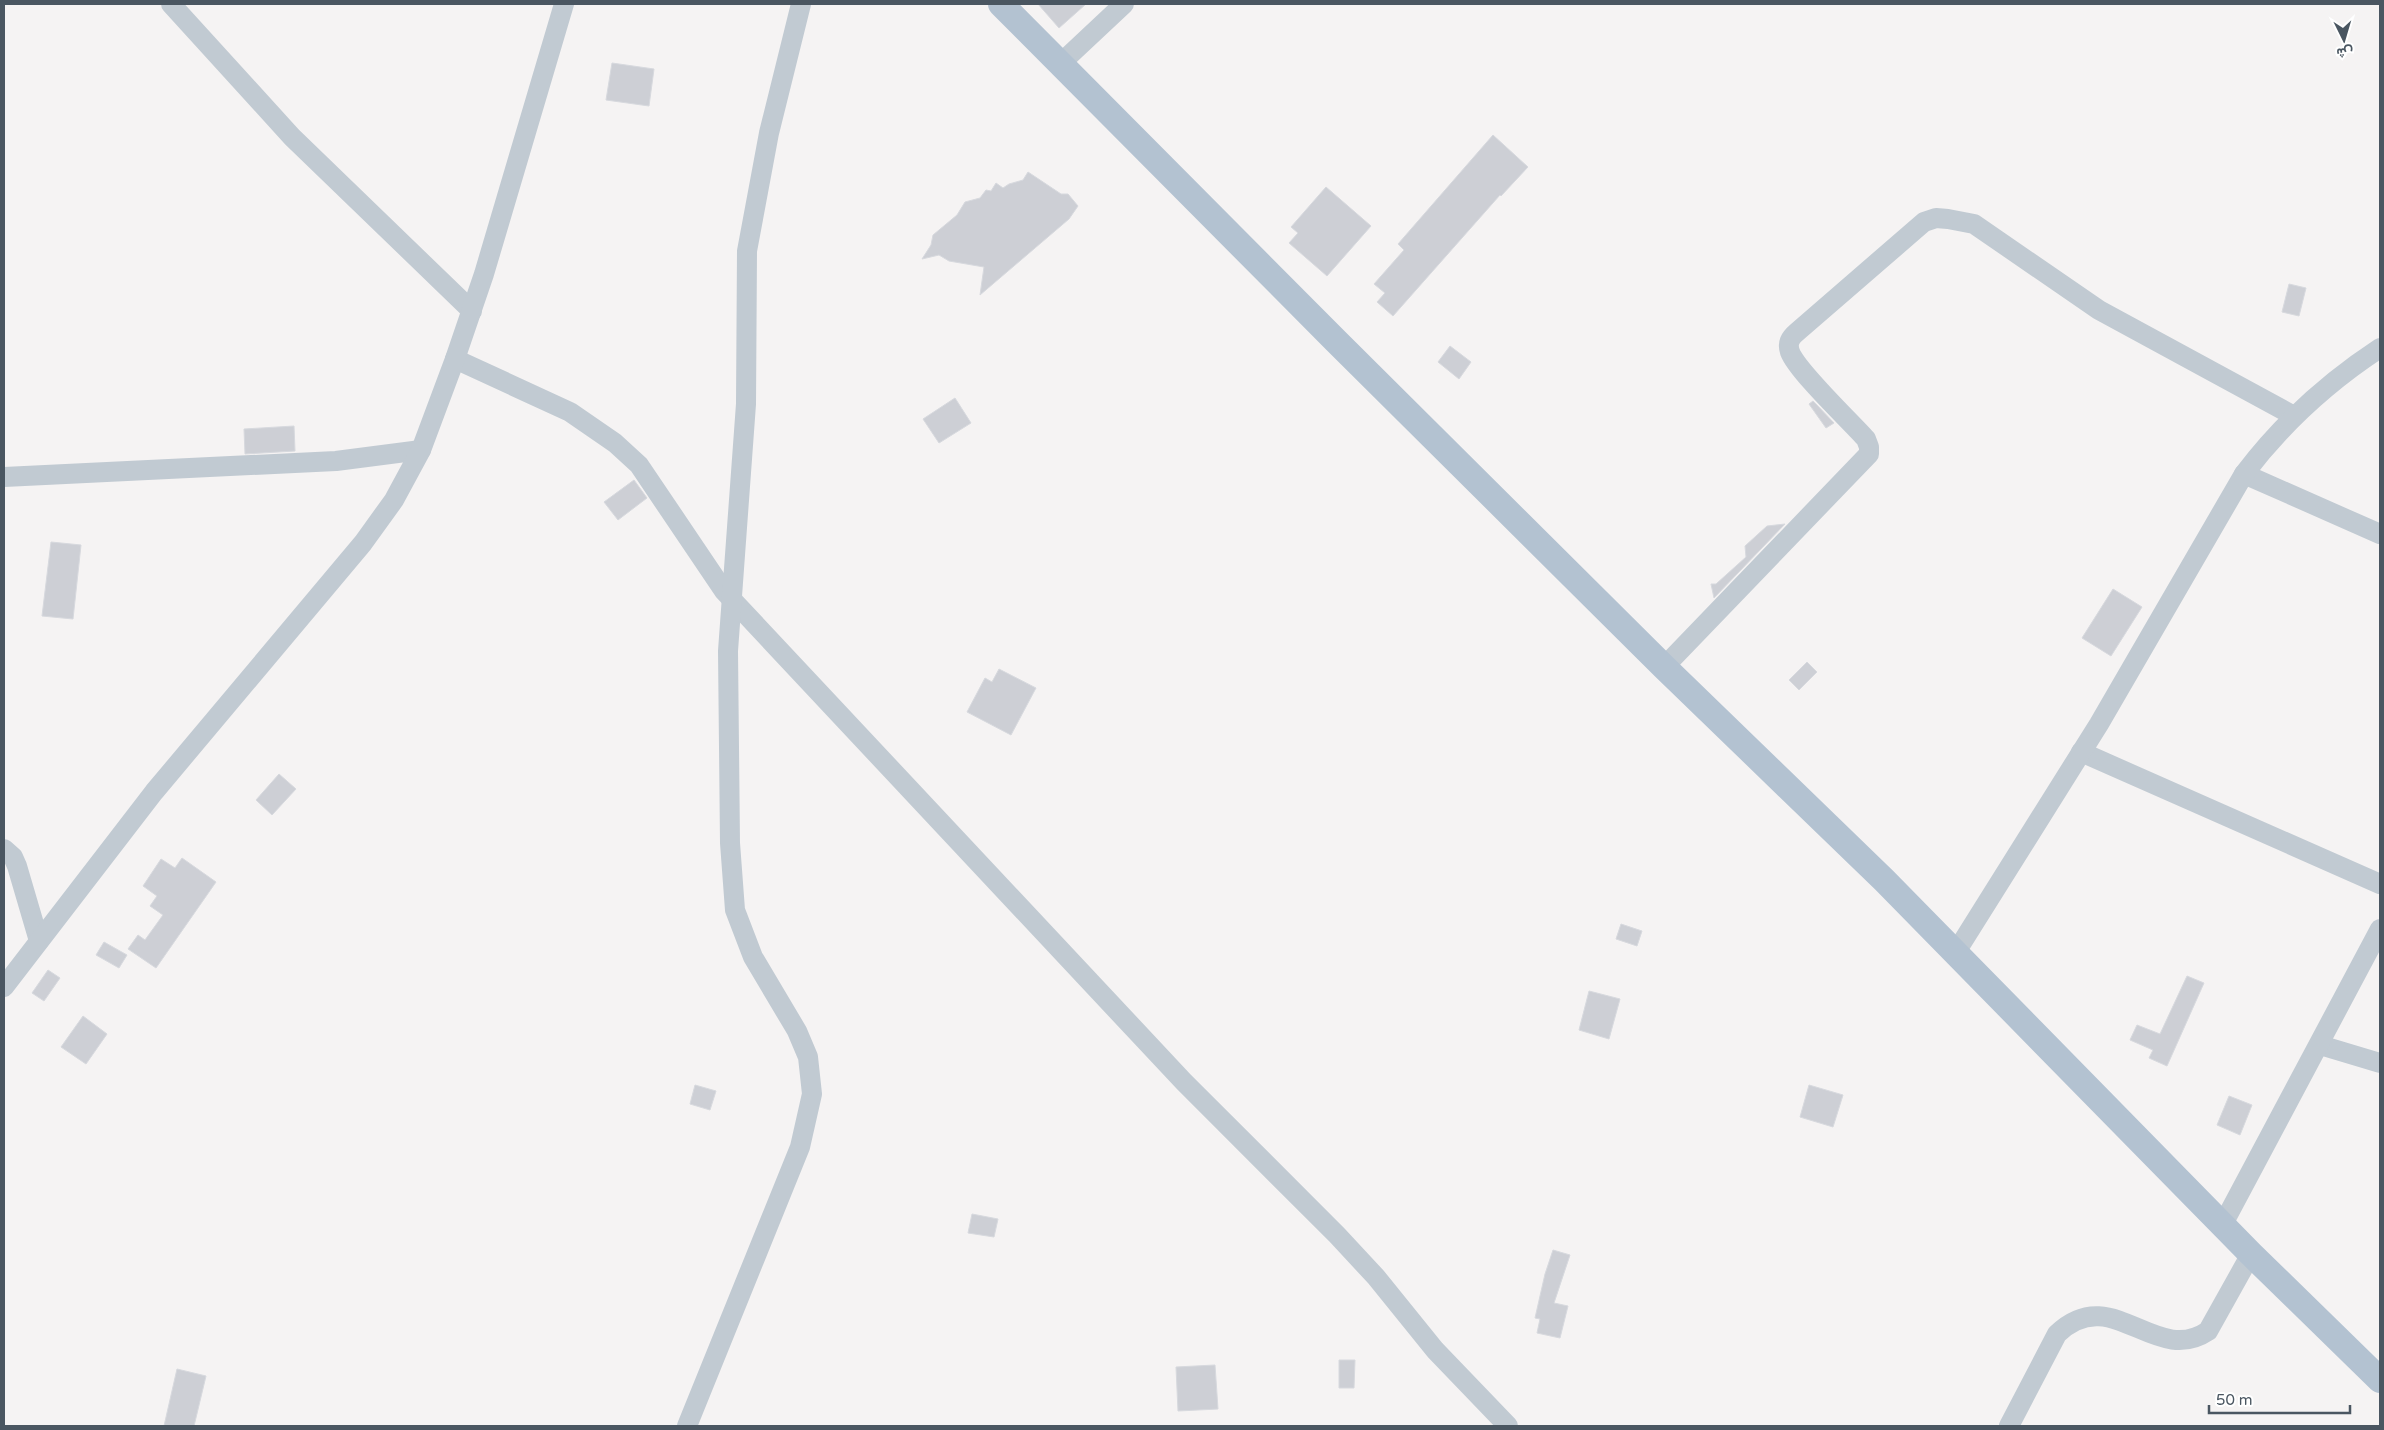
<svg xmlns="http://www.w3.org/2000/svg" width="2384" height="1430" viewBox="0 0 2384 1430" font-family="'Varela Round',Vazirmatn,sans-serif">
<style>
.building{fill:#cdcfd5;stroke:#d7d9de}
.lines{fill:none;stroke-linecap:round;stroke-linejoin:round}
.minor{stroke:#c1cad2;stroke-width:20}
.major{stroke:#b3c2d1;stroke-width:26}
</style>
<rect width="100%" height="100%" fill="#f5f3f3"/>
<!-- building -->
<g class="building">
<path d="M 1038,4 L 1086,4 L 1059,28 Z"/>
<path d="M 612,63 L 654,69 L 649,106 L 606,100 Z"/>
<path d="M 1493,135 L 1528,167 L 1501,196 L 1500,195 L 1393,316 L 1377,302 L 1385,293 L 1374,284 L 1404,250 L 1398,244 Z"/>
<path d="M 1028,172 L 1061,194 L 1068,194 L 1078,206 L 1069,219 L 980,295 L 984,267 L 949,261 L 939,255 L 922,259 L 931,245 L 933,235 L 957,215 L 965,202 L 980,198 L 986,190 L 991,191 L 996,183 L 1003,188 L 1009,184 L 1023,180 Z"/>
<path d="M 1326,187 L 1371,226 L 1327,276 L 1289,243 L 1298,233 L 1291,227 Z"/>
<path d="M 2289,284 L 2306,288 L 2299,316 L 2282,312 Z"/>
<path d="M 1450,346 L 1471,362 L 1459,379 L 1438,362 Z"/>
<path d="M 955,398 L 971,423 L 939,443 L 923,419 Z"/>
<path d="M 1813,401 L 1816,404 L 1834,423 L 1826,428 L 1809,404 Z"/>
<path d="M 294,426 L 295,451 L 245,454 L 244,429 Z"/>
<path d="M 634,480 L 647,498 L 618,520 L 604,502 Z"/>
<path d="M 1785,524 L 1714,598 L 1711,584 L 1716,584 L 1746,557 L 1745,546 L 1767,526 Z"/>
<path d="M 51,542 L 81,545 L 73,619 L 42,616 Z"/>
<path d="M 2113,589 L 2142,607 L 2111,656 L 2082,638 Z"/>
<path d="M 1807,662 L 1817,672 L 1799,690 L 1789,680 Z"/>
<path d="M 999,669 L 1036,688 L 1011,735 L 967,712 L 985,678 L 992,682 Z"/>
<path d="M 279,774 L 296,789 L 272,815 L 256,800 Z"/>
<path d="M 182,858 L 216,882 L 156,968 L 128,949 L 138,935 L 145,940 L 163,915 L 150,906 L 157,896 L 143,886 L 161,859 L 175,868 Z"/>
<path d="M 1621,924 L 1642,931 L 1637,946 L 1616,939 Z"/>
<path d="M 104,942 L 127,955 L 119,968 L 96,955 Z"/>
<path d="M 48,970 L 60,978 L 44,1001 L 32,993 Z"/>
<path d="M 2187,976 L 2204,983 L 2167,1066 L 2149,1058 L 2153,1050 L 2130,1040 L 2137,1025 L 2160,1034 Z"/>
<path d="M 1589,991 L 1620,999 L 1609,1039 L 1579,1030 Z"/>
<path d="M 83,1016 L 107,1034 L 86,1064 L 61,1047 Z"/>
<path d="M 695,1085 L 716,1091 L 710,1110 L 690,1104 Z"/>
<path d="M 1809,1085 L 1843,1095 L 1833,1127 L 1800,1117 Z"/>
<path d="M 2229,1096 L 2252,1105 L 2240,1135 L 2217,1125 Z"/>
<path d="M 972,1214 L 998,1219 L 994,1237 L 968,1233 Z"/>
<path d="M 1553,1250 L 1570,1255 L 1554,1303 L 1568,1306 L 1560,1338 L 1537,1333 L 1540,1319 L 1535,1318 L 1545,1274 Z"/>
<path d="M 1339,1360 L 1355,1360 L 1354,1388 L 1339,1388 Z"/>
<path d="M 1215,1365 L 1218,1409 L 1178,1411 L 1176,1367 Z"/>
<path d="M 177,1369 L 206,1376 L 194,1426 L 164,1426 Z"/>
</g>
<g class="lines">
<!-- minor -->
<g class="minor">
<path d="M 171,4 L 292,137 L 472,311"/>
<path d="M 1060,64 L 1124,4"/>
<path d="M 455,359 L 570,412 L 615,443 L 639,465 L 724,591 L 1184,1082 L 1337,1235 L 1376,1277 L 1435,1350 L 1508,1426"/>
<path d="M 2244,474 L 2380,534"/>
<path d="M 4,477 L 336,461 L 421,450"/>
<path d="M 1664,667 L 1869,454 L 1869,447 L 1866,439 C 1850,421 1797,371 1790,352 C 1787,343 1790,338 1797,332 L 1924,222 L 1936,218 L 1948,219 L 1974,224 L 2099,310 L 2294,416"/>
<path d="M 2081,752 L 2380,884"/>
<path d="M 4,849 L 13,857 L 17,866 L 39,941"/>
<path d="M 1956,952 L 2099,724 L 2244,474 C 2282,424 2328,382 2380,348"/>
<path d="M 4,987 L 154,792 L 363,543 L 394,500 L 421,450 L 455,359 L 484,274 L 564,4"/>
<path d="M 2320,1045 L 2380,1063"/>
<path d="M 2223,1224 L 2380,929"/>
<path d="M 687,1426 L 800,1147 L 812,1094 L 808,1057 L 797,1031 L 753,957 L 735,910 L 730,843 L 728,651 L 746,404 L 747,251 L 769,133 L 801,4"/>
<path d="M 2009,1426 L 2057,1334 C 2112,1281 2155,1367 2208,1331 L 2251,1254"/>
</g>
<!-- major -->
<path class="major" d="M 1001,4 L 1336,341 L 1664,667 L 1884,880 L 2251,1254 L 2380,1380"/>
</g>
<!-- border -->
<rect width="2384" height="1430" fill="none" stroke="#4a5661" stroke-width="10"/>
<!-- north arrow -->
<g transform="translate(2344 40) rotate(175)" stroke="#ffffff" stroke-width="4" paint-order="stroke">
<path d="M0-4L9 19L0 12L-9 19Z" fill="#4a5661"/>
<text y="-8" font-size="14" font-weight="bold" text-anchor="middle" fill="#4a5661">ش</text>
</g>
<!-- scale -->
<path d="M2209 1405v8h141v-8" fill="none" stroke="#4a5661" stroke-width="2.5"/>
<text x="2216" y="1405" font-size="15" fill="#4a5661" stroke="#ffffff" stroke-width="4" paint-order="stroke">50 m</text>
</svg>
